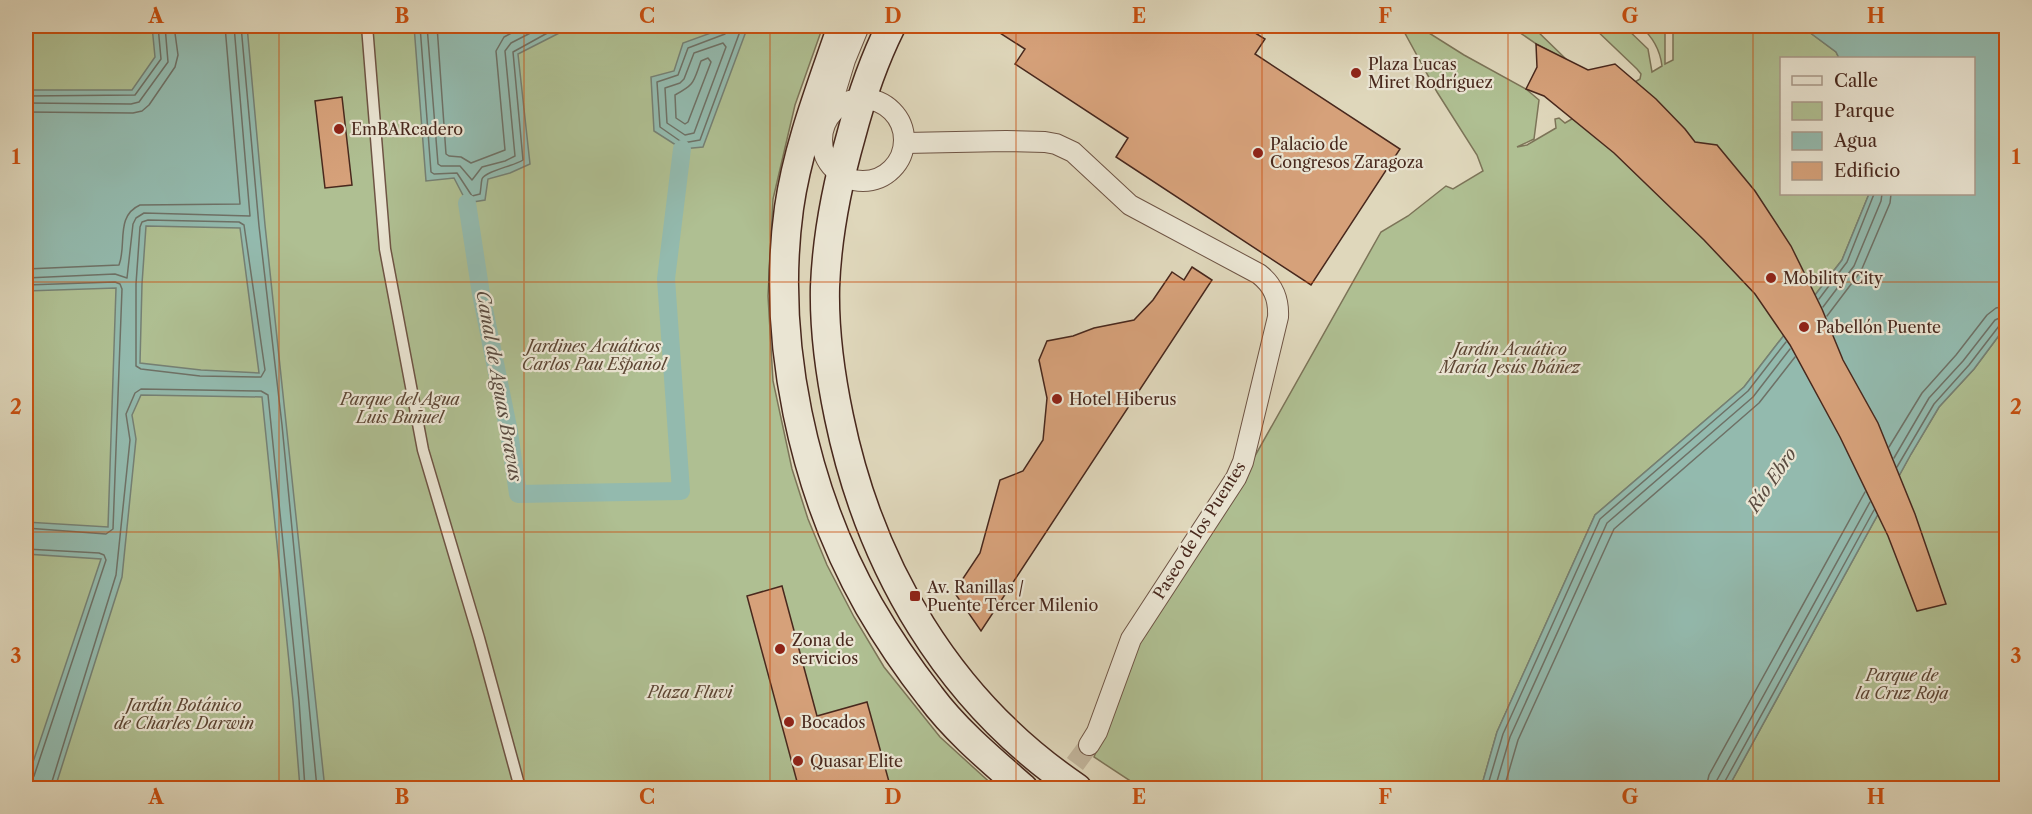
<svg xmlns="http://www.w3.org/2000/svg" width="2032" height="814" viewBox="0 0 2032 814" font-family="'Libre Caslon Text',serif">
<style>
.green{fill:#afbf92;stroke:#7c7458;stroke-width:1.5}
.water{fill:#93baae;stroke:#758074;stroke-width:1.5;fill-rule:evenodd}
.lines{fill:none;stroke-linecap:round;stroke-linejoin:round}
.shore{stroke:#6e7166;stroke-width:1.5}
.canal{stroke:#93baae;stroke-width:18}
.building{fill:#d6a17a;stroke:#48281d;stroke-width:1.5}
.minor-tunnel{stroke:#c1b49b;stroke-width:20;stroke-dasharray:20 10;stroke-linecap:butt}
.service-casing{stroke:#6e5444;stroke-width:13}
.minor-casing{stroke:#6e5444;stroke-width:22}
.secondary-casing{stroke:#48281d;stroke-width:31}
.service{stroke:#eae5d3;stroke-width:10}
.minor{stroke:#eae5d3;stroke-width:20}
.secondary{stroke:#eae5d3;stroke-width:28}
.grid{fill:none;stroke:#c84f0f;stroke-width:1.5;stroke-opacity:0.55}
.poi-dot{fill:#8f2418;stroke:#eae5d3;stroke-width:2}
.labels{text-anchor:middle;stroke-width:4.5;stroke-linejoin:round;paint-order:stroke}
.poi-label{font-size:16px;fill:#48281d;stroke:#eae5d3;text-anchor:start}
.park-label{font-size:16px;font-style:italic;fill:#5d4634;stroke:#eae5d3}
.street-label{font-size:16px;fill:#48281d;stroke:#eae5d3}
.water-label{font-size:18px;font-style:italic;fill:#5b4c41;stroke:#eae5d3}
.neatline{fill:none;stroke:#c84f0f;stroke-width:2}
.grid-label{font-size:20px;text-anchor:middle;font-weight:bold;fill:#c84f0f}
</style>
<rect width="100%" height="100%" fill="#dfd7bb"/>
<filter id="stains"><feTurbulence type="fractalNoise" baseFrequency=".00333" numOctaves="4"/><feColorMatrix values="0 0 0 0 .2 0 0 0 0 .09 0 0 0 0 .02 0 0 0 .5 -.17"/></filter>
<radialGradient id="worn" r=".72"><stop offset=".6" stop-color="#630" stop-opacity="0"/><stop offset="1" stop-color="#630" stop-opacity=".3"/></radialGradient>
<!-- green -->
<g class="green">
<path d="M 26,26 L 823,26 L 795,105 L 773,199 L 768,296 L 773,381 L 792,469 L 808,519 L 827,565 L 854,617 L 884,667 L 940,737 L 996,788 L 26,788 Z"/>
<path d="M 1401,26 L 1418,26 L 1464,55 L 1526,89 L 1539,100 L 1534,139 L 1517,147 L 1527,145 L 1556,128 L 1555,119 L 1559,118 L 1565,123 L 1640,79 L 1641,74 L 1637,69 L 1592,26 L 1624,26 L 1648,49 L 1652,72 L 1662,66 C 1660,49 1653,37 1640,26 L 1665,26 L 1665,64 L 1673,60 L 1673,26 L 1801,26 L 1836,52 L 1839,58 L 1782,58 L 1782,194 L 1869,194 L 1842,260 L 1744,387 L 1595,515 L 1497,732 L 1481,788 L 1141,788 L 1094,757 L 1136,646 L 1229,502 L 1381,232 L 1408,216 L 1446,186 L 1453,189 L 1483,171 L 1477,155 L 1437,92 Z"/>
<path d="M 1510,26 L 1532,26 L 1568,61 L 1538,45 Z"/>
<path d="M 2006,326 L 2006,788 L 1728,788 L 1911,454 L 1939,407 L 1974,369 Z"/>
</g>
<!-- water -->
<g class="water">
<path d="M 152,26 L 247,26 L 265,225 L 324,780 L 323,788 L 300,788 L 293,701 L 262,397 L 141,395 L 132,415 L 136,439 L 122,577 L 55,788 L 26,788 L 26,783 L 101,559 L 26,554 L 26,522 L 108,527 L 116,288 L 26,291 L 26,90 L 132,90 L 155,57 ZM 146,226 L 240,228 L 259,373 L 201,370 L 140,363 L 142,284 Z"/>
<path d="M 414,26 L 573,26 L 518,54 L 530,164 L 510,173 L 488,179 L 485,200 L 467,203 L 454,178 L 426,181 Z"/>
<path d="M 730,26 L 748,26 L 703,147 L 682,149 L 654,131 L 651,77 L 674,71 L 683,43 Z"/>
<path d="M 1801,26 L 2006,26 L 2006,326 L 1974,369 L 1939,407 L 1911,454 L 1728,788 L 1481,788 L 1497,732 L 1595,515 L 1744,387 L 1842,260 L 1869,194 L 1974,194 L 1974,58 L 1839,58 L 1836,52 Z"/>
</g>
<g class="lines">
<!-- shore -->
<g class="shore">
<path d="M 241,26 L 259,226 L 282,425 L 317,788"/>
<path d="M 420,26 L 431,172 L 434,174 L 457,173 L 472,196 L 480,194 C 481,189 481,183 482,179 C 485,171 514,166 523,160 L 513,52 L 560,26"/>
<path d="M 427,26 L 438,164 L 441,166 L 460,166 L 472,180 L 482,167 L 505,161 L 515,156 L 505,51 L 511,43 L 544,26"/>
<path d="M 437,26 L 446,154 L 449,156 L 461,157 L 471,163 L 505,150 L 496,51 L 504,37 L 525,26"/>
<path d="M 729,26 L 725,34 L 688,48 L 678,75 L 657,82 L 660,127 L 683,143 L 700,140 L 742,26"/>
<path d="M 723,43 L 726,47 L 694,133 L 685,135 L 667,123 L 665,88 L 680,83 L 684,79 L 694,53 Z"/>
<path d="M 708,58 L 711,62 L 688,122 L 685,124 L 676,118 L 675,95 C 695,84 693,83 701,61 Z"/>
<path d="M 26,96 L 135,95 L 161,59 L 158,26"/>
<path d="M 26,103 L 131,104 L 139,102 L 168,62 L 165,26"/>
<path d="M 26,112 L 133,113 L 142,111 L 149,105 L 175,67 L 178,55 L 174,26"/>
<path d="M 148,220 L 239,222 L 244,225 L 265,370 L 261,377 L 200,376 L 141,369 L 136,366 L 136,284 L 140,227 L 142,222 Z"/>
<path d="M 26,269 L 119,265 C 127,245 115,216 140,205 L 240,204 L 225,26"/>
<path d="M 26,278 L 115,274 L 127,278 L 133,224 L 136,218 L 144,213 L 250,216 L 234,26"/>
<path d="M 26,285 L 115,282 L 120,284 L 122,289 L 113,529 L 106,534 L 26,528"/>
<path d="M 1819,299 L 1847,262 L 1874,194"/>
<path d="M 1823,307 L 1854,266 L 1881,201 L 1882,194"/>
<path d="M 1827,316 L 1861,271 L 1890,203 L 1891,194"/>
<path d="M 1889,447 L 1922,393 L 1956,355 L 1987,315 L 1996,308 L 2006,306"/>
<path d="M 1894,458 L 1929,398 L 1963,361 L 1995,320 L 2006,315"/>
<path d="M 1897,467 L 1934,404 L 1969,365 L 1999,326 L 2006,323"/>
<path d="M 26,549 L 99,553 L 104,555 L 106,560 L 34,776 L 31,780 L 26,781"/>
<path d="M 50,788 L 116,575 L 130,440 L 126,414 L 135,393 L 141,389 L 261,391 L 268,395 L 299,700 L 305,788"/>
<path d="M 1487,788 L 1503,734 L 1600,519 L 1748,391 L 1786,342"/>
<path d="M 1495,788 L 1510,737 L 1607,523 L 1753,397 L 1790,349"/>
<path d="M 1504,788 L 1518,740 L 1614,529 L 1759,403 L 1795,357"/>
<path d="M 1706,788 L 1709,775 L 1865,492"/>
<path d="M 1715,788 L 1717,780 L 1870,502"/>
<path d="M 1723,788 L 1724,783 L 1874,510"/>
</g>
<!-- canal -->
<path class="canal" d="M 467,203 L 481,294 L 509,432 L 518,494 L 681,491 L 666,279 L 682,149"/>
</g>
<!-- building -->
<g class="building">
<path d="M 989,26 L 1244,26 L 1265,39 L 1255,54 L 1400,149 L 1311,285 L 1116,157 L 1128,138 L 1015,64 L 1025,49 Z"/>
<path d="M 1536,44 L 1588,70 L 1615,64 L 1656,99 L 1685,129 L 1695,142 L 1717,145 L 1755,191 L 1791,246 L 1822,309 L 1843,360 L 1878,423 L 1915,514 L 1946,604 L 1917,611 L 1888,536 L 1840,437 L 1790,345 L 1755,294 L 1704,240 L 1614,153 L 1544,96 L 1526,89 L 1537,67 Z"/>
<path d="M 342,97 L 352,185 L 325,188 L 315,101 Z"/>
<path d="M 1192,267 L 1212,280 L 981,631 L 954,592 L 980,553 L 1000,480 L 1023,471 L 1043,440 L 1047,398 L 1039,360 L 1047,341 L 1073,336 L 1094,328 L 1134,320 L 1153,300 L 1172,272 L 1184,280 Z"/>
<path d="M 782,586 L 817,716 L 867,702 L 891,789 L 799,789 L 747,596 Z"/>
</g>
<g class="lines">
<!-- minor-tunnel -->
<path class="minor-tunnel" d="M 1057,788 L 1089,745"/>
<!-- service casing -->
<g class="service-casing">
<path id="service" d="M 367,26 L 385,249 L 423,450 L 479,638 L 520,788"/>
</g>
<!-- minor casing -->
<g class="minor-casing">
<g id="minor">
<circle cx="863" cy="140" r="41"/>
<path d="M 827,119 L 845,60 L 859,26"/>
<path d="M 905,143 L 1006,141 L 1045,142 L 1056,144 L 1073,152 L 1130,205 L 1259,274 C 1273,285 1279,298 1278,317 L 1243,462 L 1236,478 L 1131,639 L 1097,732 L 1089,745"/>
</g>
</g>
<!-- secondary casing -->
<g class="secondary-casing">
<g id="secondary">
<path d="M 842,26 C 822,85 798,145 789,208 C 771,340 803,490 869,606 C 887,637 908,668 930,696 C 956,731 991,760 1023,788"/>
<path d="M 891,26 C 874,60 861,98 851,136 C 837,185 827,235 825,287 C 824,331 830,374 839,417 C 870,567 948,701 1077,788"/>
</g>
</g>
<!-- service -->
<use href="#service" class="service"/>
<!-- minor -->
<use href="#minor" class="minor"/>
<!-- secondary -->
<use href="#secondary" class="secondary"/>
</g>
<!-- grid -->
<path class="grid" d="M 279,26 L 279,788M 524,26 L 524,788M 770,26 L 770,788M 1016,26 L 1016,788M 1262,26 L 1262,788M 1508,26 L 1508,788M 1753,26 L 1753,788M 26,282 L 2006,282M 26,532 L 2006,532"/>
<!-- markers -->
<g class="poi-dot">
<circle cx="1356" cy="73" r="6"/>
<circle cx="339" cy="129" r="6"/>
<circle cx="1258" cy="153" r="6"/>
<circle cx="1771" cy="278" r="6"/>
<circle cx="1804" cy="327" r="6"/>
<circle cx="1057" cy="399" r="6"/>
<rect x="909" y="590" width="12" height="12" rx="3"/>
<circle cx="780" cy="649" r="6"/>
<circle cx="789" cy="722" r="6"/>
<circle cx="798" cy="761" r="6"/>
</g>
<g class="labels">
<!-- poi labels -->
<g class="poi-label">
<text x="1368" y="70">Plaza Lucas<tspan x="1368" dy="18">Miret Rodríguez</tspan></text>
<text x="351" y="135">EmBARcadero</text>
<text x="1270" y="150">Palacio de<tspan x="1270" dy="18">Congresos Zaragoza</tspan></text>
<text x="1783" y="284">Mobility City</text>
<text x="1816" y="333">Pabellón Puente</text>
<text x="1069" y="405">Hotel Hiberus</text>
<text x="927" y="593">Av. Ranillas /<tspan x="927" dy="18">Puente Tercer Milenio</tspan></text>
<text x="792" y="646">Zona de<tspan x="792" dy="18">servicios</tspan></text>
<text x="801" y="728">Bocados</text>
<text x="810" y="767">Quasar Elite</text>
</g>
<!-- park labels -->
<g class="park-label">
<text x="594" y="352">Jardines Acuáticos<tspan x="594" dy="18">Carlos Pau Español</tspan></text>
<text x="1510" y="355">Jardín Acuático<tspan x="1510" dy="18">María Jesús Ibáñez</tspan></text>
<text x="400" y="405">Parque del Agua<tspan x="400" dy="18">Luis Buñuel</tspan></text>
<text x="1902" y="681">Parque de<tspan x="1902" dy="18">la Cruz Roja</tspan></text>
<text x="690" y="698">Plaza Fluvi</text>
<text x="184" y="711">Jardín Botánico<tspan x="184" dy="18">de Charles Darwin</tspan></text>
</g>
<!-- street labels -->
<g class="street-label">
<text transform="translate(1199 530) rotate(-58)" y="6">Paseo de los Puentes</text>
</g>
<!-- water labels -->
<g class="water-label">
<text transform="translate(499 386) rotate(80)" y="6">Canal de Aguas Bravas</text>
<text transform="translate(1772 480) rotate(-56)" y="6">Río Ebro</text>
</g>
</g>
<!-- margin -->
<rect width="2032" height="814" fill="none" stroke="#dfd7bb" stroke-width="66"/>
<!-- legend -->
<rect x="1780" y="57" width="195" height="138" fill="#eae5d3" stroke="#a9998a" stroke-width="1.5"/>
<rect x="1792" y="76" width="30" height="9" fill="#eae5d3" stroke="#a9998a" stroke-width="1.5"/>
<text x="1834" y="87" font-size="18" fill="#48281d">Calle</text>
<rect x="1792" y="102" width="30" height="18" fill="#afbf92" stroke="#a9998a" stroke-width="1.5"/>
<text x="1834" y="117" font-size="18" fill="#48281d">Parque</text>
<rect x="1792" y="132" width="30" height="18" fill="#93baae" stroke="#a9998a" stroke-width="1.5"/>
<text x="1834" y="147" font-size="18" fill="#48281d">Agua</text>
<rect x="1792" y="162" width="30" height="18" fill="#d6a17a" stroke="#a9998a" stroke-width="1.5"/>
<text x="1834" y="177" font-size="18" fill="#48281d">Edificio</text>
<rect x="33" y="33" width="1966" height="748" class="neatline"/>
<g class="grid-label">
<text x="156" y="23">A</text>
<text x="402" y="23">B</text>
<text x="647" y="23">C</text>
<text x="893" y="23">D</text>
<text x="1139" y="23">E</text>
<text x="1385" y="23">F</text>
<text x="1630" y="23">G</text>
<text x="1876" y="23">H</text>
<text x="16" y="164">1</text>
<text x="2016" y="164">1</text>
<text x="16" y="414">2</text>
<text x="2016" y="414">2</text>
<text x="16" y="663">3</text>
<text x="2016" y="663">3</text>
<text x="156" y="804">A</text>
<text x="402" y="804">B</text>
<text x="647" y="804">C</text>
<text x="893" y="804">D</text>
<text x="1139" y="804">E</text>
<text x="1385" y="804">F</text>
<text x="1630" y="804">G</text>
<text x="1876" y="804">H</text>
</g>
<rect width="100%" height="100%" filter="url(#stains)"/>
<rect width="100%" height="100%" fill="url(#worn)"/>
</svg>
